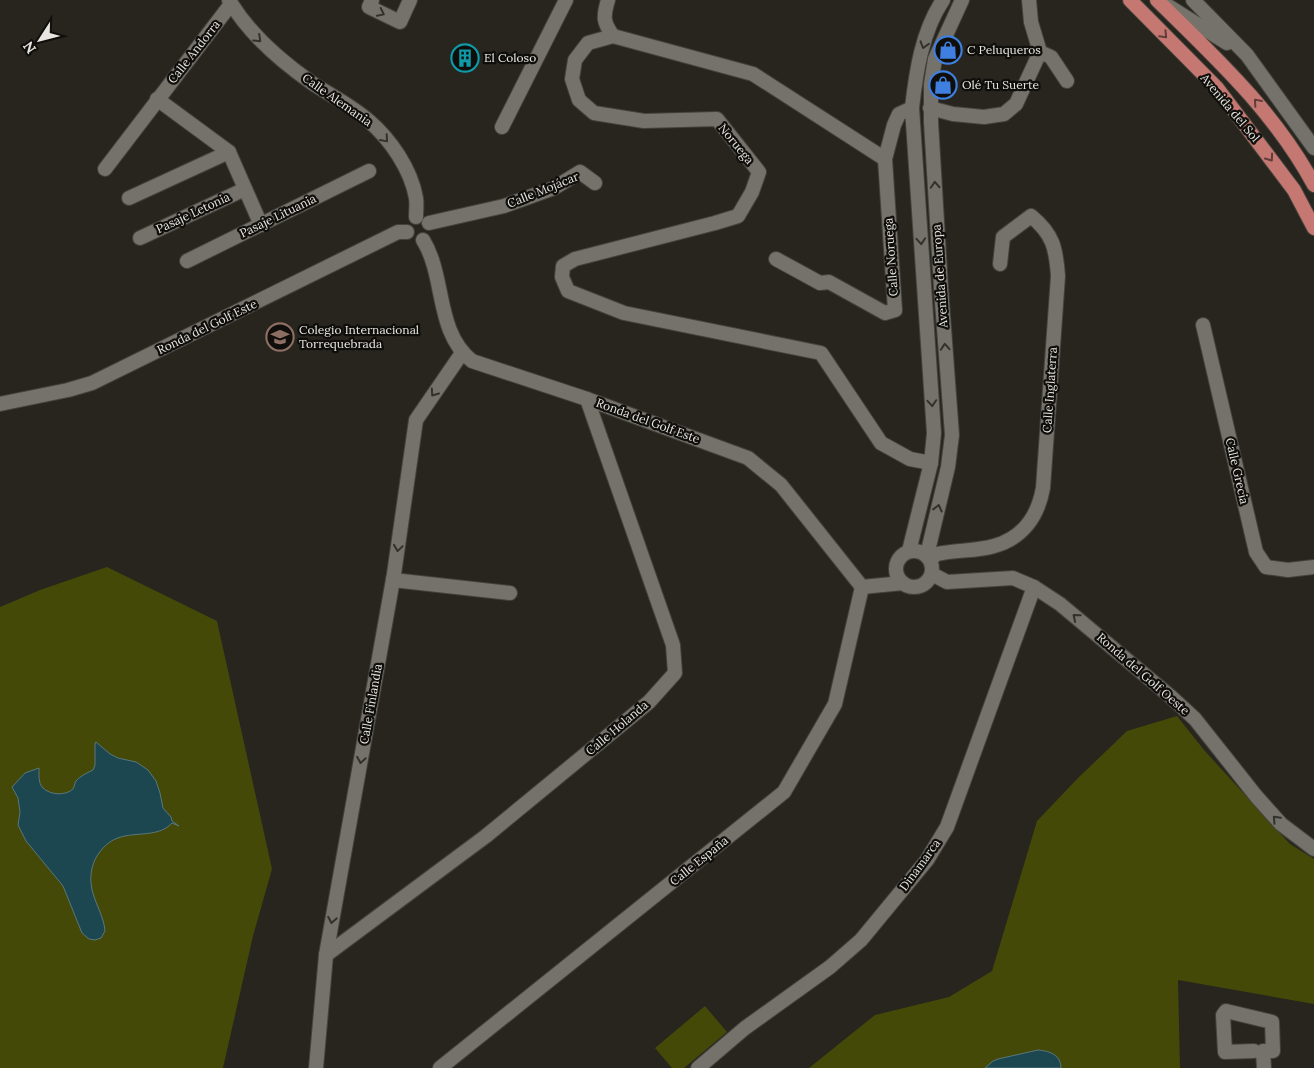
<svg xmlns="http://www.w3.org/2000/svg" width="1314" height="1068" viewBox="0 0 1314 1068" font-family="Lora,serif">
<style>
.green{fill:#444908}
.water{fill:#1c4750;stroke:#59777c}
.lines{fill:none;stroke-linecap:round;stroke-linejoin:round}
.minor-casing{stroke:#44423c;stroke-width:16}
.primary-casing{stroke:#44423c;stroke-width:16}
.minor{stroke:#74726a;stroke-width:14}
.primary{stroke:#c57771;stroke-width:14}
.oneway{stroke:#32312c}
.oneway2{stroke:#613d39}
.labels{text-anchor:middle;stroke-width:4.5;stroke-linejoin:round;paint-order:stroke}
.poi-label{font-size:12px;fill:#e7e6e1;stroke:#0f0e0b;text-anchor:start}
.street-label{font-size:12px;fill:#e7e6e1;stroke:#0f0e0b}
</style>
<rect width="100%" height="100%" fill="#27251e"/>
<!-- green -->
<g class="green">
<path d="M 107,567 L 217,621 L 272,869 L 253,936 L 223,1068 L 0,1068 L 0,607 L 40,590 Z"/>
<path d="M 1177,716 L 1204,750 L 1290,844 L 1314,859 L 1314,1004 L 1178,980 L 1180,1068 L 809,1068 L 875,1015 L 949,997 L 992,971 L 1037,821 L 1077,779 L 1127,731 Z"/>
<path d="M 705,1006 L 727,1032 L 684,1068 L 672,1068 L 655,1048 Z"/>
</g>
<!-- water -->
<g class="water">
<path d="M 96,742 L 110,754 L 118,758 L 136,762 L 148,770 L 156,781 L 160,793 L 163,808 L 171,817 L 172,821 L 179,826 L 172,823 C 157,840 128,829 110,842 C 105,845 102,849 99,853 C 93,861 90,872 91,883 C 92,899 104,915 105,931 L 101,938 L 95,940 L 89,939 L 82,933 L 63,886 L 26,841 L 18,825 L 20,812 L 18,798 L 12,787 L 25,773 L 39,768 C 39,774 38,783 43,788 C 50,795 66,796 73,789 C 75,786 74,784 76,781 C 80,776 87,773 93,770 L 95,765 L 95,743 Z"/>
<path d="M 1038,1050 C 1050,1051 1061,1055 1061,1068 L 985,1068 L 993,1061 L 998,1059 Z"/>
</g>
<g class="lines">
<!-- minor casing -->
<g class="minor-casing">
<g id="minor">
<path d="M 229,0 C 249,34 279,60 312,83 C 330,95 352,106 369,121 C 390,139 411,169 416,198 C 417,204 416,211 416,217"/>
<path d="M 372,0 L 369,7 L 400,22 L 410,0"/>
<path d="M 608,0 C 603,17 603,22 613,36"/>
<path d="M 1193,0 L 1247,55 L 1314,148"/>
<path d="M 1165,4 L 1227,43"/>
<path d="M 1040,52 L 1051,57 L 1067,81"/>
<path d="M 157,99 L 229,152 L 261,225"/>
<path d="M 912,108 L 899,114 L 894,125 L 885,159 L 753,74 L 613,36 L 588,43 L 575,60 L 572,79 L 579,100 L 594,113 L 644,121 L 717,119 L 759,172 L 752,192 L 738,216 L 715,223 L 575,259 L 563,266 L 562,277 L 568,291 L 624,313 L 821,353 L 881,443 L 910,459 L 931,463"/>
<path d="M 930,108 L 953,114 L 984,117 L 1004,114 L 1016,104 L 1040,52 L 1031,22 L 1029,0"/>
<path d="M 502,127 L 566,0"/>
<path d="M 105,169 L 231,4"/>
<path d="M 129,198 L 229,152"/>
<path d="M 429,223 L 504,206 L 554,188 L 580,172 L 595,183"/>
<path d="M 140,238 L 245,189"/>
<path d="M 423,240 C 446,277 435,332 472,361 L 587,399 L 748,458 L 781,485 L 862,587 L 903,583"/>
<path d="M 776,259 L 820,283 L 829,282 L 885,313 L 895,310 L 885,159"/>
<path d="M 187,261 L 369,171"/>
<path d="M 1203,325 L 1256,552 L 1266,567 L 1288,570 L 1314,567"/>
<path d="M 0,404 L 68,390 L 92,383 L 398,232 L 407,232"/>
<circle cx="914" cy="569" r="18"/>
<path d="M 909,551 L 931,463 L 934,433 L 912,108 C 916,72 922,31 943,0"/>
<path d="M 927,555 L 948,467 L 952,435 L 941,288 L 931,122 L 931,84 L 935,59 L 962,0"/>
<path d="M 930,559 L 937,554 C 955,550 978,551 994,546 C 1023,538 1038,516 1043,488 L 1058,276 C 1056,248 1053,234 1031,216 L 1003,237 L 1000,264"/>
<path d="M 932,574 L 947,582 L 1013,578 L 1034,587 L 1060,604 L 1170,696 L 1195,719 L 1256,796 L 1281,824 L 1314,849"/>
<path d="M 393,580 L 510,593"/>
<path d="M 326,955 L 486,836 L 649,702 L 675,673 L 673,645 L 587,399"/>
<path d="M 1254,1051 L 1225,1052 L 1223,1015 L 1226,1011 L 1272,1022 L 1273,1051 L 1263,1051 L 1264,1068"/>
<path d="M 316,1068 L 326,955 L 394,574 L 416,420 L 462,353"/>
<path d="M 440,1068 L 784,792 L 835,704 L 862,587"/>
<path d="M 698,1068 L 745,1028 L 830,967 L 861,940 L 927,860 L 947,827 L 1034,587"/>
</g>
</g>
<!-- primary casing -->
<g class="primary-casing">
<g id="primary">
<path d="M 1130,0 L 1217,88 L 1294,190 L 1314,228"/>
<path d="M 1157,0 C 1215,57 1275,112 1314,185"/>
</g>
</g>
<!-- minor -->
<use href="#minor" class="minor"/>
<!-- primary -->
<use href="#primary" class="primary"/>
</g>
<!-- one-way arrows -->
<defs><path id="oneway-chevron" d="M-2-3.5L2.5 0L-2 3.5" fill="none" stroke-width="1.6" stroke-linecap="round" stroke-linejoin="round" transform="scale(1.25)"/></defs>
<g class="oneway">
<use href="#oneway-chevron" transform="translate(381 13) rotate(26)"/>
<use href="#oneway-chevron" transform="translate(258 39) rotate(43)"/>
<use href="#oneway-chevron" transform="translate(924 45) rotate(107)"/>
<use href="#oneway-chevron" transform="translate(385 139) rotate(49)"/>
<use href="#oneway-chevron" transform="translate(935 185) rotate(-93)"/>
<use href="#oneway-chevron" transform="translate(921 241) rotate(86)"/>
<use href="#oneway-chevron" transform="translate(945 347) rotate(-94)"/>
<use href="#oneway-chevron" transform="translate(434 393) rotate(125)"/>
<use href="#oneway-chevron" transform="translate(932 403) rotate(86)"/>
<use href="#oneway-chevron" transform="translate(938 508) rotate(-76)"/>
<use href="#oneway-chevron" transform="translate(398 548) rotate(98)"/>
<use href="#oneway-chevron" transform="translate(1076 617) rotate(-140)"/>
<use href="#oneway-chevron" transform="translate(361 760) rotate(100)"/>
<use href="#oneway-chevron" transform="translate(1276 819) rotate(-133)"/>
<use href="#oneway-chevron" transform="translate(332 920) rotate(100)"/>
</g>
<g class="oneway2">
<use href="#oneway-chevron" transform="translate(1164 35) rotate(46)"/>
<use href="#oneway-chevron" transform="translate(1257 102) rotate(-131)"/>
<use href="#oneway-chevron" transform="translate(1270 158) rotate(54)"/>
</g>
<!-- icons -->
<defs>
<g id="shop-ring" transform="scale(1.4375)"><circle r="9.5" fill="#0f0e0b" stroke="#3f7fe0" stroke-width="1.5"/><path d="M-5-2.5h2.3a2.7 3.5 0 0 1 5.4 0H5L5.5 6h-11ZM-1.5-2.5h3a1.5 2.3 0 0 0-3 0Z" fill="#3f7fe0"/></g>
<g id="building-ring" transform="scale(1.4375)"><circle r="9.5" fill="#0f0e0b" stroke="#0f9aa8" stroke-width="1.5"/><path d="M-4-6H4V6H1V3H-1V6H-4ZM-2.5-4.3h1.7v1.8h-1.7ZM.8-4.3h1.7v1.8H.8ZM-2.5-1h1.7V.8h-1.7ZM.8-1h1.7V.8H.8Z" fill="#0f9aa8"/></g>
<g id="school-ring" transform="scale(1.4375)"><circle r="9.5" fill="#0f0e0b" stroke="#8d6e63" stroke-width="1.5"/><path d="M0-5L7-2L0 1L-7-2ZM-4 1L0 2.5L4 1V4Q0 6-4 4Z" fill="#8d6e63"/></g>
</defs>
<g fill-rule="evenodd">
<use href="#shop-ring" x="948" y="50"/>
<use href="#building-ring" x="465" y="58"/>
<use href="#shop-ring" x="943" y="85"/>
<use href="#school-ring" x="280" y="337"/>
</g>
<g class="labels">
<!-- poi labels -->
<g class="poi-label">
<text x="967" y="54">C Peluqueros</text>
<text x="484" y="62">El Coloso</text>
<text x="962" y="89">Olé Tu Suerte</text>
<text x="299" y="334">Colegio Internacional<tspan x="299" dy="14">Torrequebrada</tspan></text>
</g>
<!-- street labels -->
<g class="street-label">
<text transform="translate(194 52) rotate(-52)" y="4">Calle Andorra</text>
<text transform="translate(337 100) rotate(35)" y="4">Calle Alemania</text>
<text transform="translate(1230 108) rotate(50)" y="4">Avenida del Sol</text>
<text transform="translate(736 144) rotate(51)" y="4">Noruega</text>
<text transform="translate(543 190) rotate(-22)" y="4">Calle Mojácar</text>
<text transform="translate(193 213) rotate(-25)" y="4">Pasaje Letonia</text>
<text transform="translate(278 216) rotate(-26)" y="4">Pasaje Lituania</text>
<text transform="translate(891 257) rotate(-94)" y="4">Calle Noruega</text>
<text transform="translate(940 276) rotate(-94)" y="4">Avenida de Europa</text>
<text transform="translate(207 327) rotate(-26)" y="4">Ronda del Golf Este</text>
<text transform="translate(1050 390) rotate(-86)" y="4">Calle Inglaterra</text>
<text transform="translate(648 421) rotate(20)" y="4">Ronda del Golf Este</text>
<text transform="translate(1237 471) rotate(77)" y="4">Calle Grecia</text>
<text transform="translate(1143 674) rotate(41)" y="4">Ronda del Golf Oeste</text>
<text transform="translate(371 704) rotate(-80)" y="4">Calle Finlandia</text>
<text transform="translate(617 728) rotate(-40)" y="4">Calle Holanda</text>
<text transform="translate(699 861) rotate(-39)" y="4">Calle España</text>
<text transform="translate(920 865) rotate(-54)" y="4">Dinamarca</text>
</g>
</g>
<!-- north arrow -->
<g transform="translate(40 40) rotate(234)" stroke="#0f0e0b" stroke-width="4" paint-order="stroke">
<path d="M0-4L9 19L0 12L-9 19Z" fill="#e7e6e1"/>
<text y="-8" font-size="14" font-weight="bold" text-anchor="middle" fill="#e7e6e1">N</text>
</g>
</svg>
